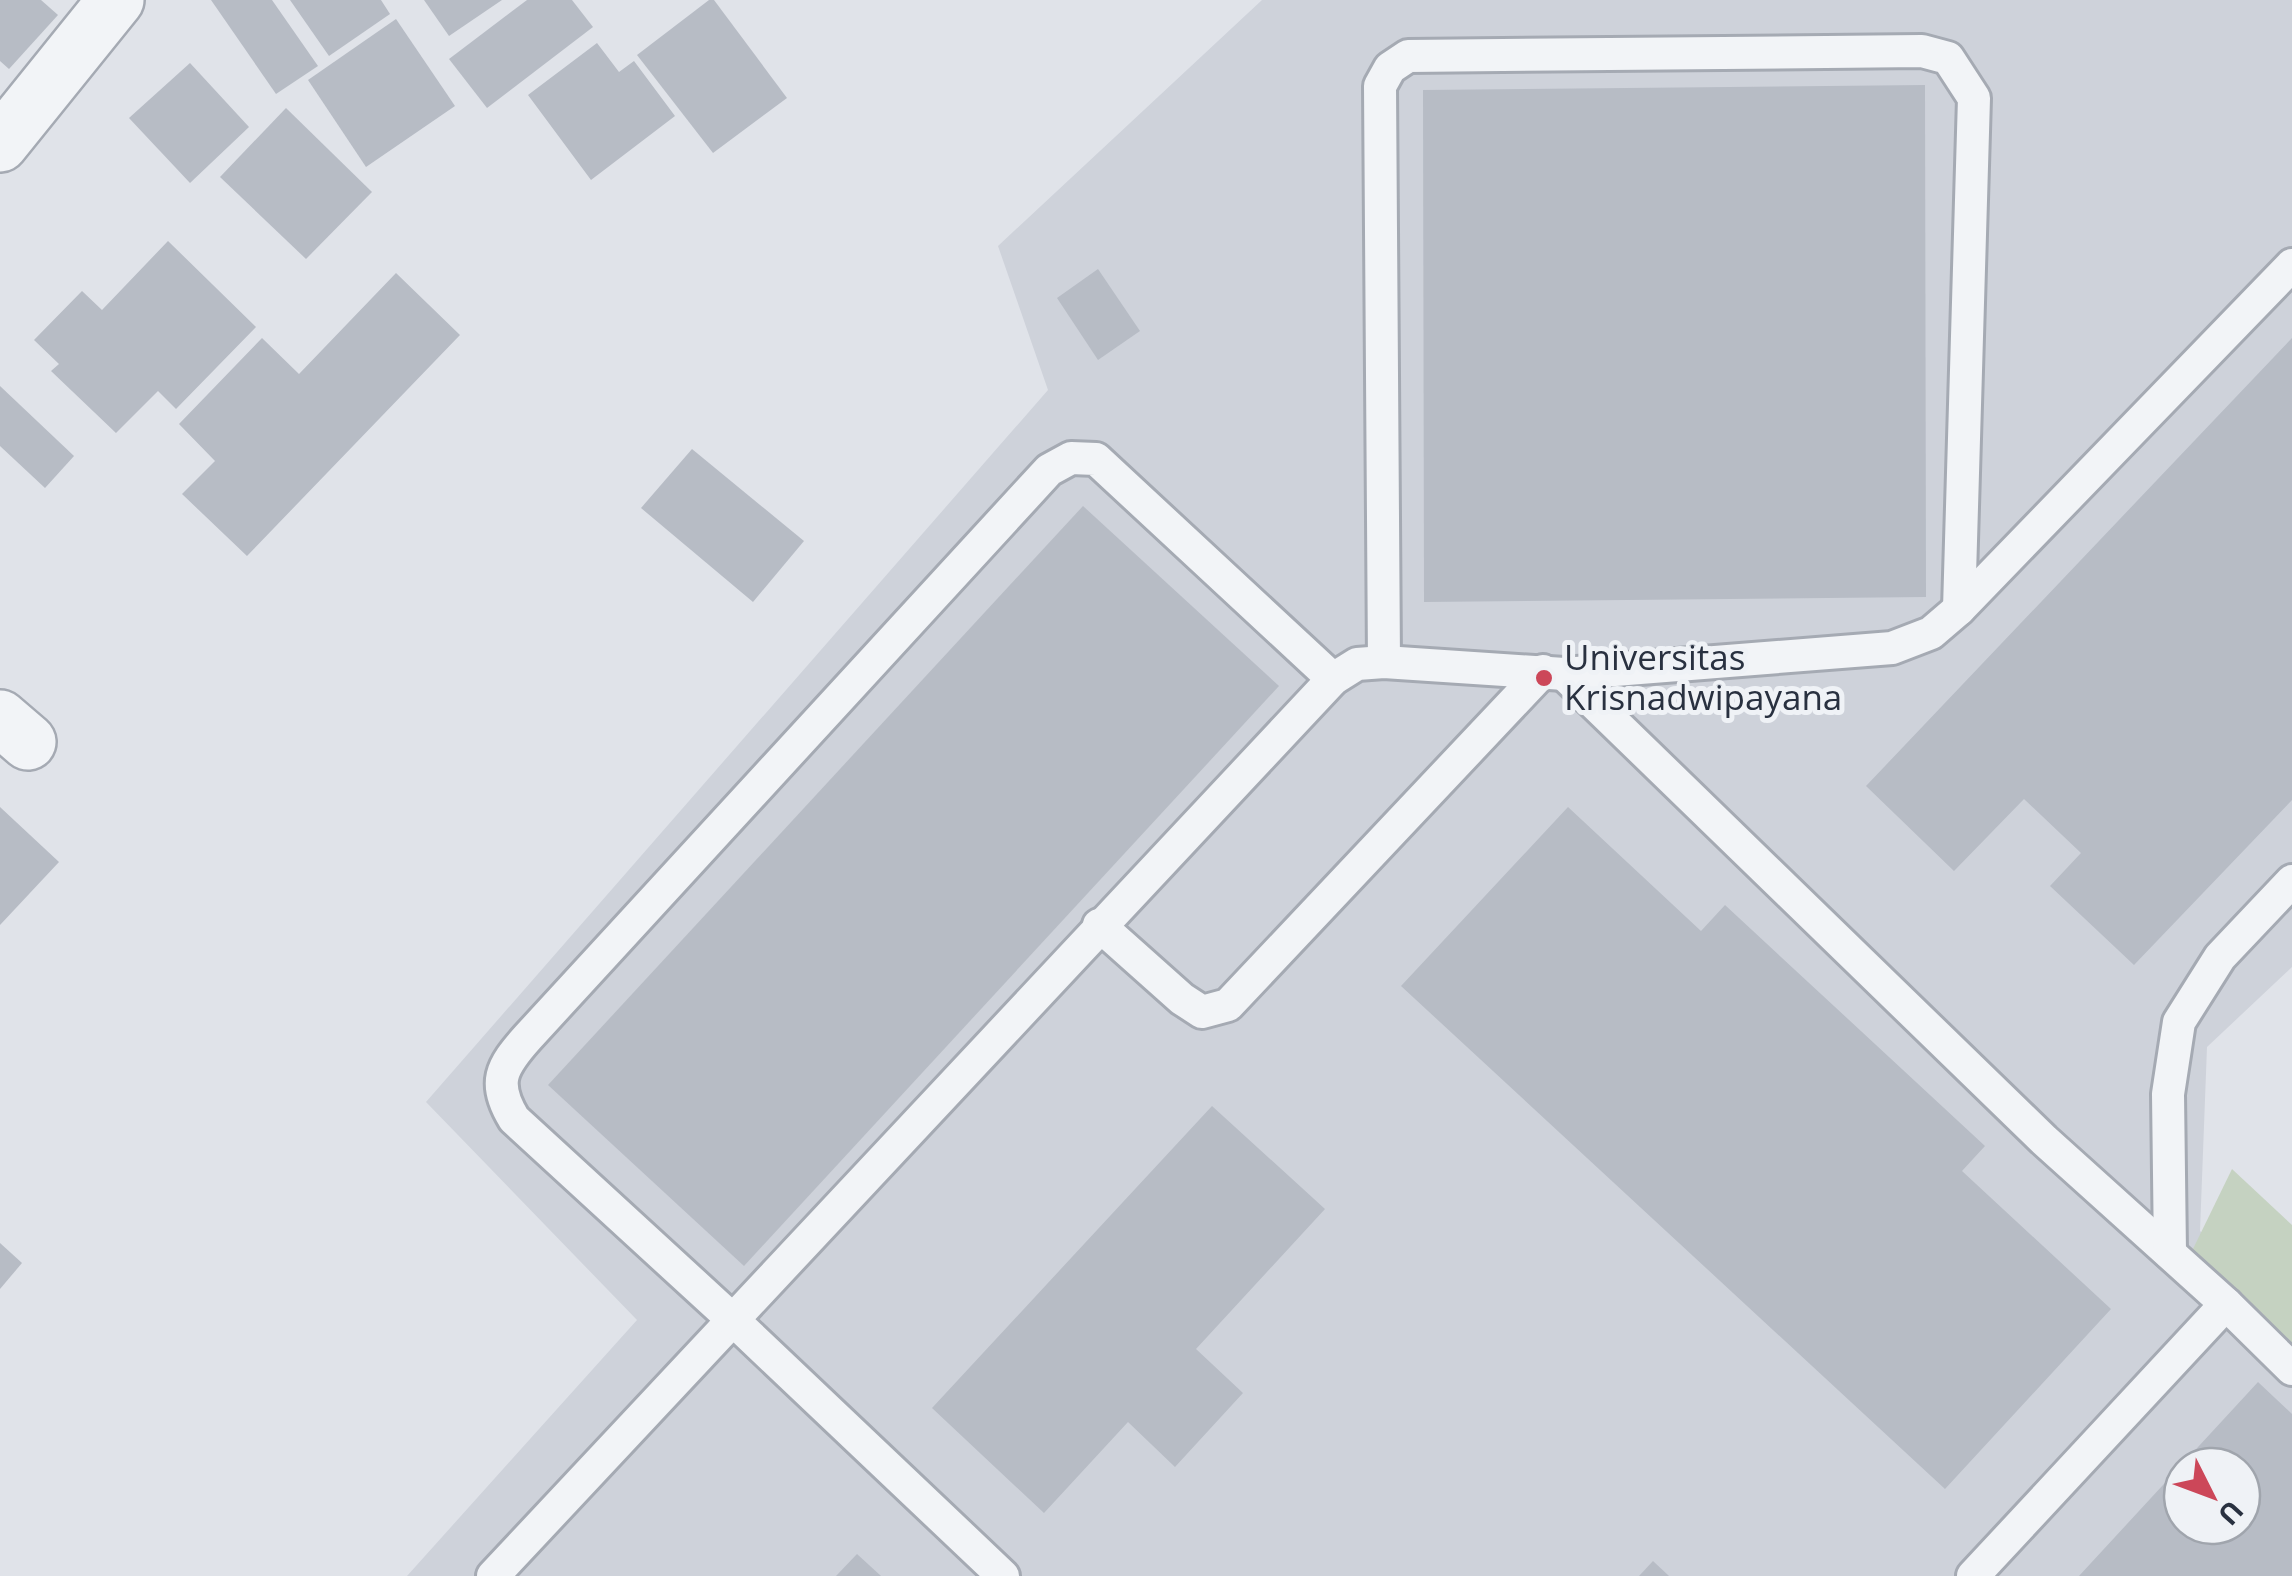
<svg xmlns="http://www.w3.org/2000/svg" width="2292" height="1576" viewBox="0 0 2292 1576" font-family="'Open Sans',sans-serif">
<style>
.built{fill:#ced2da;fill-rule:evenodd}
.green{fill:#c5d2c1}
.building{fill:#b7bcc5;fill-rule:evenodd}
.lines{fill:none;stroke-linecap:round;stroke-linejoin:round}
.service-casing{stroke:#a5aab3;stroke-width:38}
.minor-casing{stroke:#a5aab3;stroke-width:60}
.service{stroke:#f2f4f7;stroke-width:32}
.minor{stroke:#f2f4f7;stroke-width:55}
.poi-dot{fill:#cc4759;stroke:#eff2f6;stroke-width:4}
.labels{text-anchor:middle;stroke-width:10;stroke-linejoin:round;paint-order:stroke}
.poi-label{font-size:35px;fill:#293140;stroke:#eff2f6;text-anchor:start}
</style>
<rect width="100%" height="100%" fill="#e0e3e9"/>
<!-- built -->
<path class="built" d="M 1262,0 L 2292,0 L 2292,967 L 2207,1047 L 2200,1231 L 2292,1313 L 2292,1576 L 407,1576 L 637,1320 L 426,1102 L 1048,390 L 998,246 ZM 2182,1466 L 2242,1466 L 2242,1526 L 2182,1526 Z"/>
<!-- green -->
<path class="green" d="M 2232,1169 L 2292,1225 L 2292,1346 L 2191,1253 Z"/>
<!-- building -->
<g class="building">
<path d="M 0,0 L 41,0 L 58,15 L 9,69 L 0,61 Z"/>
<path d="M 211,0 L 272,0 L 318,66 L 276,94 Z"/>
<path d="M 290,0 L 381,0 L 390,14 L 329,56 Z"/>
<path d="M 424,0 L 502,0 L 449,36 Z"/>
<path d="M 527,0 L 572,0 L 593,27 L 487,108 L 449,59 Z"/>
<path d="M 709,0 L 714,0 L 787,98 L 713,153 L 637,55 Z"/>
<path d="M 396,19 L 455,106 L 366,167 L 308,80 Z"/>
<path d="M 597,43 L 619,72 L 634,61 L 675,116 L 591,180 L 528,95 Z"/>
<path d="M 190,63 L 249,127 L 190,183 L 129,118 Z"/>
<path d="M 1925,85 L 1926,597 L 1424,602 L 1423,90 Z"/>
<path d="M 286,108 L 372,192 L 306,259 L 220,177 Z"/>
<path d="M 168,241 L 256,327 L 176,409 L 158,391 L 116,433 L 51,371 L 59,364 L 34,340 L 82,291 L 102,310 Z"/>
<path d="M 1098,269 L 1140,331 L 1098,360 L 1057,298 Z"/>
<path d="M 396,273 L 460,335 L 247,556 L 182,494 L 215,461 L 179,424 L 262,338 L 299,374 Z"/>
<path d="M 2292,338 L 2292,800 L 2134,965 L 2050,886 L 2081,853 L 2024,799 L 1954,871 L 1866,786 Z"/>
<path d="M 0,386 L 74,456 L 45,488 L 0,446 Z"/>
<path d="M 692,449 L 804,541 L 753,602 L 641,508 Z"/>
<path d="M 1083,506 L 1279,686 L 744,1266 L 548,1085 Z"/>
<path d="M 0,807 L 59,862 L 0,925 Z"/>
<path d="M 1568,807 L 1701,931 L 1725,905 L 1985,1146 L 1962,1171 L 2111,1309 L 1945,1489 L 1401,986 Z"/>
<path d="M 1212,1106 L 1325,1209 L 1196,1349 L 1243,1393 L 1175,1467 L 1128,1422 L 1044,1513 L 932,1408 Z"/>
<path d="M 0,1243 L 22,1263 L 0,1289 Z"/>
<path d="M 2258,1382 L 2292,1414 L 2292,1576 L 2079,1576 ZM 2182,1466 L 2242,1466 L 2242,1526 L 2182,1526 Z"/>
<path d="M 857,1554 L 881,1576 L 836,1576 Z"/>
<path d="M 1653,1561 L 1669,1576 L 1639,1576 Z"/>
</g>
<g class="lines">
<!-- service casing -->
<g class="service-casing">
<g id="service">
<path d="M 1384,662 L 1380,86 L 1390,68 L 1408,56 L 1922,51 L 1948,58 L 1974,98 L 1959,609"/>
<path d="M 1564,674 L 2044,1140 L 2226,1304 L 2292,1369"/>
<path d="M 1099,925 L 1182,999 L 1202,1012 L 1228,1005 L 1543,671"/>
<path d="M 2170,1253 L 2168,1094 L 2179,1022 L 2220,957 L 2292,881"/>
<path d="M 493,1576 L 1333,679 L 1357,664 L 1384,662 L 1564,674 L 1892,648 L 1931,633 L 1959,609 L 2292,265"/>
<path d="M 1003,1576 L 733,1320 L 514,1119 C 492,1083 501,1067 528,1037 L 1049,470 L 1071,458 L 1096,459 L 1333,679"/>
<path d="M 1973,1576 L 2226,1304"/>
</g>
</g>
<!-- minor casing -->
<g class="minor-casing">
<g id="minor">
<path d="M 0,144 L 116,0"/>
<path d="M 0,718 L 28,742"/>
</g>
</g>
<!-- service -->
<use href="#service" class="service"/>
<!-- minor -->
<use href="#minor" class="minor"/>
</g>
<!-- markers -->
<circle class="poi-dot" cx="1544" cy="678" r="10"/>
<g class="labels">
<!-- poi labels -->
<g class="poi-label">
<text x="1564" y="670">Universitas<tspan x="1564" dy="40">Krisnadwipayana</tspan></text>
</g>
</g>
<!-- north arrow -->
<g transform="translate(2212 1496) rotate(132)"><circle r="48" fill="#eff2f6" stroke="#a0a5ad" stroke-width="2.5"/>
<path d="M0-8L18 38L0 25L-18 38Z" fill="#cc4759"/>
<text y="-15" font-size="28" font-weight="bold" text-anchor="middle" fill="#293140">U</text>
</g>
</svg>
